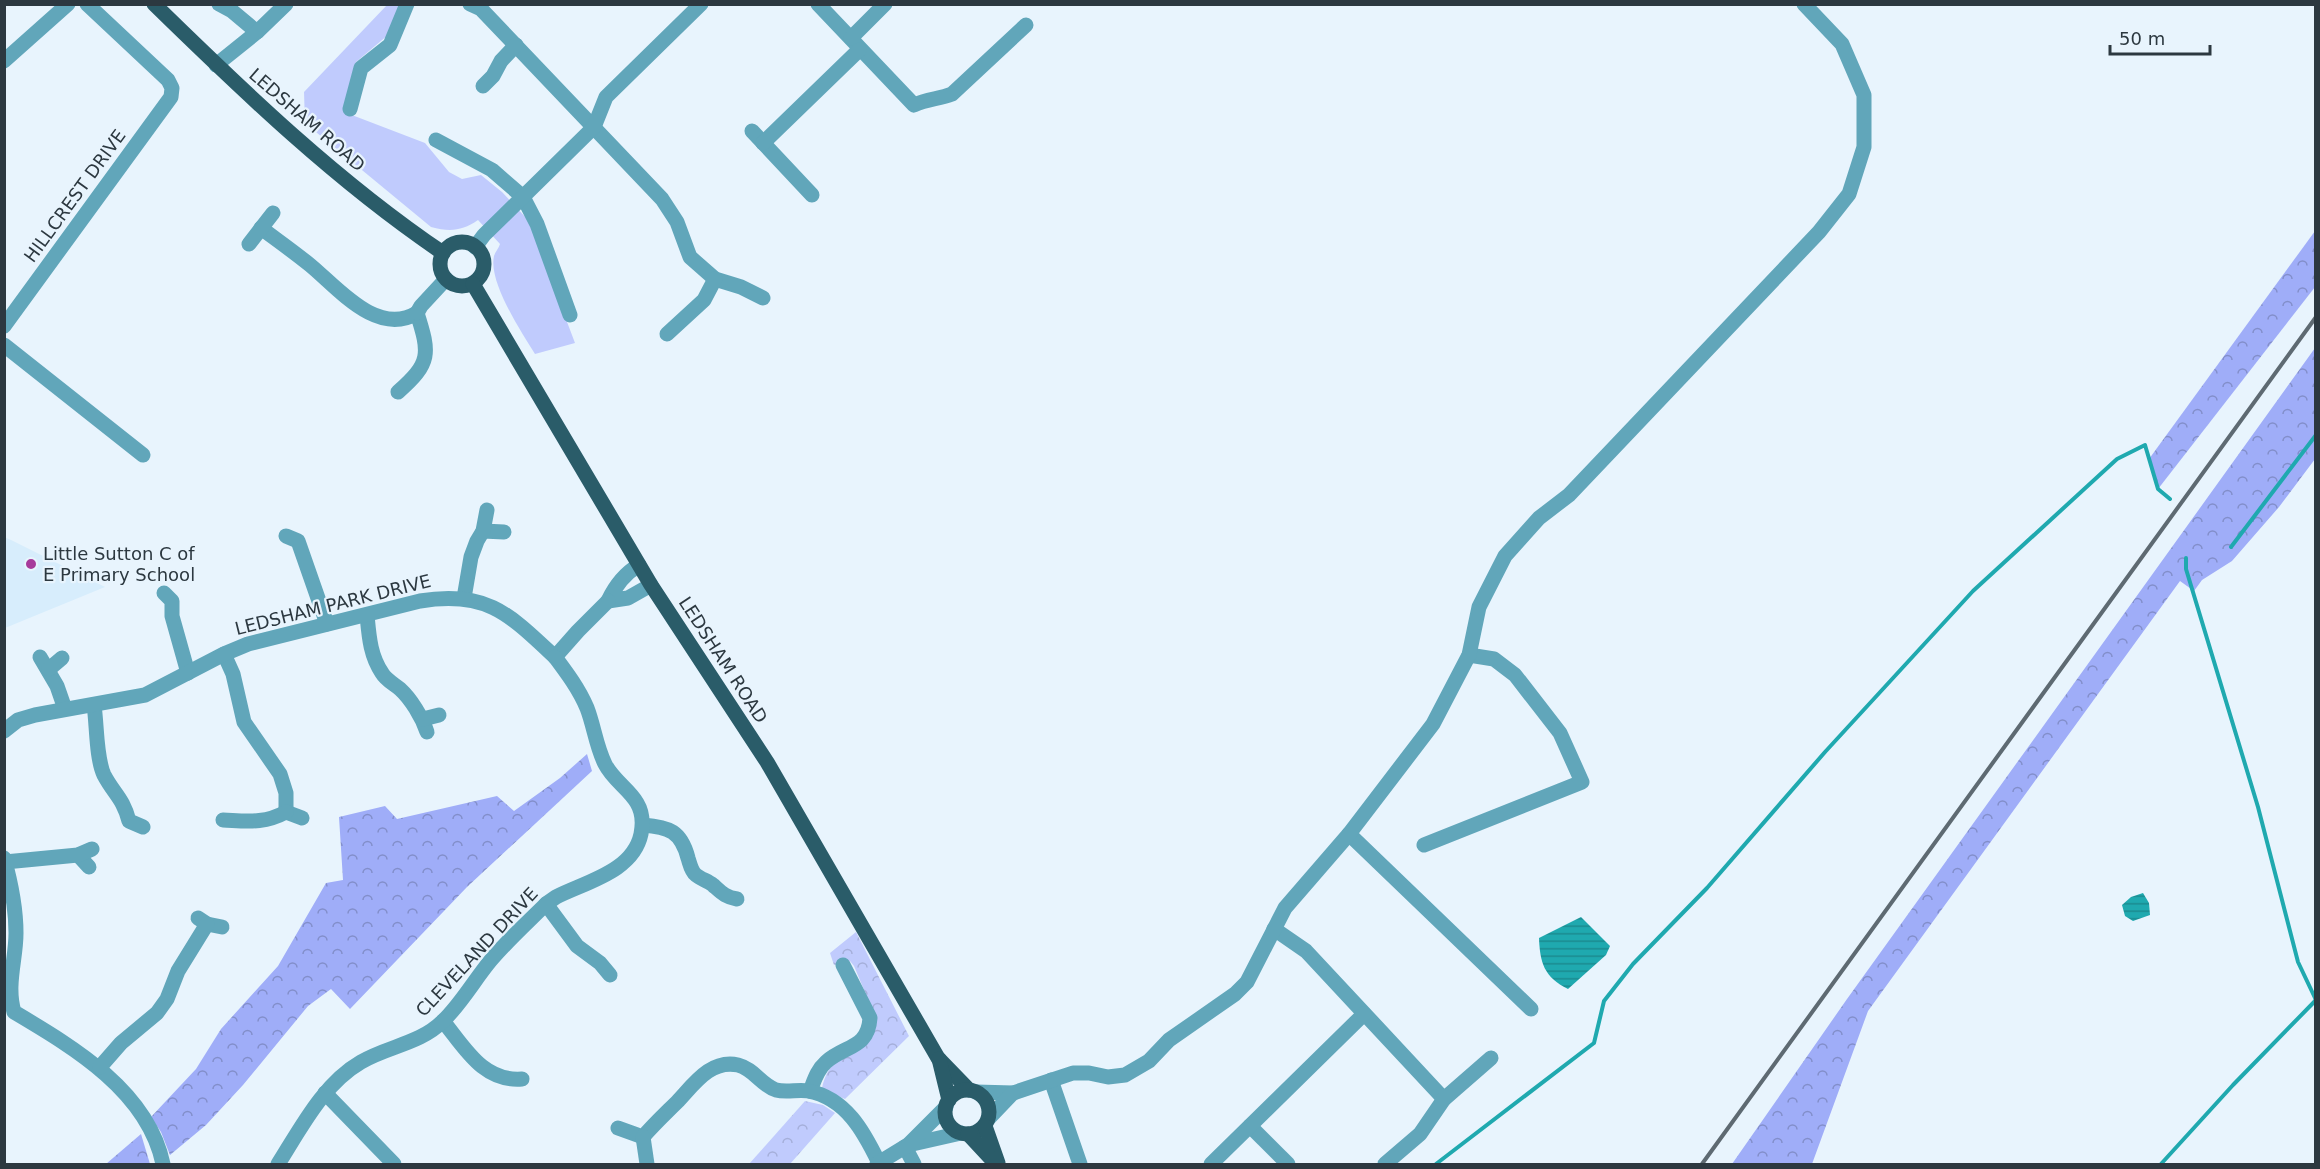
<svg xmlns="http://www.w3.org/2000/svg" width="2320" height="1169" viewBox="0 0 2320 1169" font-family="'DejaVu Sans',sans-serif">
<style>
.built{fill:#d7edfc}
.green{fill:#c0cbfd}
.forest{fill:url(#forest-crowns)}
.park{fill:url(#park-crowns)}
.water{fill:url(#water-rules)}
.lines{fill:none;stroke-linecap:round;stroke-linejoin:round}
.stream{stroke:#1fa9af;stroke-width:4}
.minor{stroke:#61a6ba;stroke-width:15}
.major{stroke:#2a5c69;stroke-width:15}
.rail{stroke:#5e6a72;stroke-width:4}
.poi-dot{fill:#a73b9b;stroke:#e8f4fd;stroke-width:2}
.labels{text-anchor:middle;stroke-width:4.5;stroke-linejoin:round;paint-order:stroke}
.street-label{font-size:18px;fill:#2c3840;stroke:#e8f4fd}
.poi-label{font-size:18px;fill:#2c3840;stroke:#e8f4fd;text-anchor:start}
</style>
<defs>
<pattern id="forest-crowns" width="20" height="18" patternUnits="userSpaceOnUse" patternTransform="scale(1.5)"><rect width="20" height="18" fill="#9fadf8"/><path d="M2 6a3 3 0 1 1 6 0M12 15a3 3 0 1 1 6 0" fill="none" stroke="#828eca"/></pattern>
<pattern id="park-crowns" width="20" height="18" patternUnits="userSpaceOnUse" patternTransform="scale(1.5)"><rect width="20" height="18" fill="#c0cbfd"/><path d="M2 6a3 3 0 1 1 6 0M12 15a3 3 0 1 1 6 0" fill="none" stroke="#a5afda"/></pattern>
<pattern id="water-rules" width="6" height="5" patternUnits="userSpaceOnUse" patternTransform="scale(1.5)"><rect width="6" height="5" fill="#1fa9af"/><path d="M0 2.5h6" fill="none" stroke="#1b8b90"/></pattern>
</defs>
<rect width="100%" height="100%" fill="#e8f4fd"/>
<!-- built -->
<path class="built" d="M 4,537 L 11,540 L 105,587 L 5,628 Z"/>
<!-- green -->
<path class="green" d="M 387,5 L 400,5 L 388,35 L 356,62 L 344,112 L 425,143 L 449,172 L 462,179 L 481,175 L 502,192 L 529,221 L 575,343 L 535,354 C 522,333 488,282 494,256 C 495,252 499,248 500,244 L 478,220 C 462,231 450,232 431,227 L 305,123 L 304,92 Z"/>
<!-- forest -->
<g class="forest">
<path d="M 2315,231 L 2315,287 L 2158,489 L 2149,459 Z"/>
<path d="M 2315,348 L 2315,459 L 2279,507 L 2232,561 L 2202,580 L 2194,591 L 2180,581 L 1868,1011 L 1812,1164 L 1732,1164 L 1847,999 Z"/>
<path d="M 587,754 L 592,771 L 467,887 L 350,1009 L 331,989 L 308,1006 L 243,1085 L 206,1125 L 170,1155 L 161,1132 L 151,1117 L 196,1069 L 221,1029 L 278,966 L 326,883 L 343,880 L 339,817 L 385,806 L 397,819 L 497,796 L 514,811 L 560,778 Z"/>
<path d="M 141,1134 L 150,1164 L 106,1164 Z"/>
</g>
<!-- park -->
<g class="park">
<path d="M 856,932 L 909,1036 L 845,1099 L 822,1089 C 825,1064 858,1035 875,1016 L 854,966 L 850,961 L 834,965 L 830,953 Z"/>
<path d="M 805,1101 L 823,1105 L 835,1113 L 790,1164 L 749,1164 Z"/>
</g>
<!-- water -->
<g class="water">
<path d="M 2143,893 L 2149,903 L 2150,915 L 2133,921 L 2125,916 L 2122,905 L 2131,897 Z"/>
<path d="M 1581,917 L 1610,946 L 1606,955 L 1568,989 C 1544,977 1540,963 1539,938 Z"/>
</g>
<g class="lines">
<!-- stream -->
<g class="stream">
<path d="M 2231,547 L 2316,435"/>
<path d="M 2186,558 L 2186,569 L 2258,807 L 2298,962 L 2316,1000"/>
<path d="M 1436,1164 L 1594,1043 L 1604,1001 L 1633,964 L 1707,888 L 1825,752 L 1973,591 L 2117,459 L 2145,445 L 2158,489 L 2170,499"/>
<path d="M 2161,1164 L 2233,1085 L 2316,1000"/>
</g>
<!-- minor -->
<g class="minor">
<path d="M 219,4 L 232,11 L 257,32"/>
<path d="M 470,4 L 481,9 L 662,199 L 677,222 L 690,257 L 715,279 L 741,287 L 763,298"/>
<path d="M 818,4 L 914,105 C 927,99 939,99 952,94 L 1026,25"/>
<path d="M 851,38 L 885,4"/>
<path d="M 4,61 L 68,4"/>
<path d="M 216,65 L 257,32 L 286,4"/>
<path d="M 483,86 L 493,76 L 501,61 L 516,45"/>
<path d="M 350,109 L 361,68 L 390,45 L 407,4"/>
<path d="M 752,131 L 812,195"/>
<path d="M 436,140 L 492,170 L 523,197 L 537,224 L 570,315"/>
<path d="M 763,143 L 859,50"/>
<path d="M 261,228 C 277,240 294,252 310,265 C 338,288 377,337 417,313 C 430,354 431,363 398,392"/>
<path d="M 249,244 L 273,213"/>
<path d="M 475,247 L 484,235 L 594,127 L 606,97 L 701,4"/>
<path d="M 417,313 L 421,306 L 446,279"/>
<path d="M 4,326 L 171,97 L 172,88 L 168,80 L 87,4"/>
<path d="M 667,334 L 704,300 L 715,279"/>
<path d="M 4,345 L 143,455"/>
<path d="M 483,531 L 504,532"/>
<path d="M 286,536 L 298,541 L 327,624"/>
<path d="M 639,565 C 624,574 615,586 608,601 L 628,598 L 651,585"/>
<path d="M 164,593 L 172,601 L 172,616 L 188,673"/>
<path d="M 464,598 L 471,557 L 477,541 L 483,531 L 487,510"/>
<path d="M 367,615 C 369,636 370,655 382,673 C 386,680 394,684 400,689 C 411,699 422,717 427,732"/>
<path d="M 224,654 L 233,674 L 244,722 L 280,774 L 286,793 L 286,812"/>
<path d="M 40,657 L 57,686 L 65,709"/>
<path d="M 49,669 L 62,658"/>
<path d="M 94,705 C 97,725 96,758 104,775 C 114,794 123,798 129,821 L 143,827"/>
<path d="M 423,719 L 439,715"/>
<path d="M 4,731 L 18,720 L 35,715 L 145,695 L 224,654 L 248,644 L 420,601 C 487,590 509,614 555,657 L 578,631 L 608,601"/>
<path d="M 286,812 L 302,818"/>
<path d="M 223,820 C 247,821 264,824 286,812"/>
<path d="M 643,825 C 669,827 681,831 688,858 C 690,864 691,871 696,875 C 701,879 708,881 713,885 C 721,892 725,897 737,899"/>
<path d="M 1349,834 L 1531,1009"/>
<path d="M 1424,845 L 1582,782 L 1560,733 L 1515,675 L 1494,659 L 1469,655"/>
<path d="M 78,855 L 89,867"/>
<path d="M 4,858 C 11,883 16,907 16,933 C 16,960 6,985 14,1012 C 73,1047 148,1091 163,1164"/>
<path d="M 5,862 L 78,855 L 92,849"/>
<path d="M 546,904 L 577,946 L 600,963 L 610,975"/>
<path d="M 198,918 L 207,924 L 222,927"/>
<path d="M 1274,929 L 1306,951 L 1444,1099"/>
<path d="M 443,1021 C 465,1048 483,1082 522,1079"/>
<path d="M 100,1067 L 121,1043 L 157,1013 L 167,999 L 178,971 L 207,924"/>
<path d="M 1051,1080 L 1080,1164"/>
<path d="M 810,1091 C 814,1081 817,1070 826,1062 C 845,1045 868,1049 870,1018 L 843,965"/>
<path d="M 976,1092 L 1013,1093 L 1073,1073 L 1089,1073 L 1108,1077 L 1125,1075 L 1149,1061 L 1169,1040 L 1235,994 L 1247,982 L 1285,908 L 1349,834 L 1433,724 L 1469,655 L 1479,607 L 1505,556 L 1539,518 L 1569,495 L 1819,232 L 1849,194 L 1864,147 L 1864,95 L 1842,44 L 1804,4"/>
<path d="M 325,1093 L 394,1164"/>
<path d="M 988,1119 L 1013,1093"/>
<path d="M 1250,1126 L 1288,1164"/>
<path d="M 618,1128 L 643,1137 C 654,1124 666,1113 678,1101 C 694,1084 711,1059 738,1065 C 754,1069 761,1085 776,1090 C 787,1093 798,1089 808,1091 C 846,1098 864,1132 879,1163"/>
<path d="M 643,1137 L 647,1164"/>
<path d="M 908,1145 L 961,1133"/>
<path d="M 905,1147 L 914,1164"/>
<path d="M 278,1164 C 301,1128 323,1084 361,1062 C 388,1046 420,1044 443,1021 C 461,1004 475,979 491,960 C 508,940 528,922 546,904 L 556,897 C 585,882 633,872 641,834 C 643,824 643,813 637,803 C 629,789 613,780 605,764 C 596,746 594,726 587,708 C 579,689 567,673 555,657"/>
<path d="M 877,1164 L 908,1145 L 946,1107"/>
<path d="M 1211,1164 L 1364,1014"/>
<path d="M 1385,1164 L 1420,1134 L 1444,1099 L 1491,1058"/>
</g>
<!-- major -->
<g class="major">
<path d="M 154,4 C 245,93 338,182 443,253"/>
<circle cx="462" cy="264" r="22"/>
<path d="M 473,284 L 651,585 L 767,762 L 938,1058 L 969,1090"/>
<path d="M 939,1059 L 949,1100"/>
<circle cx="967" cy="1112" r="22"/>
<path d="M 985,1126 L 998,1163"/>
<path d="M 968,1134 L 996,1164"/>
</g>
<!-- rail -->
<path class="rail" d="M 1702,1164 L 2316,317"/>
</g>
<!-- markers -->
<circle class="poi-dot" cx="31" cy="564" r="6"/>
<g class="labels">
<!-- street labels -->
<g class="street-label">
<text transform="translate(307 120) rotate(41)" y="6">LEDSHAM ROAD</text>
<text transform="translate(75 196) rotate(-54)" y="6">HILLCREST DRIVE</text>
<text transform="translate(333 605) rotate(-14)" y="6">LEDSHAM PARK DRIVE</text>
<text transform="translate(723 660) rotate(57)" y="6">LEDSHAM ROAD</text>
<text transform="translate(477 952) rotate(-47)" y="6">CLEVELAND DRIVE</text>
</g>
<!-- poi labels -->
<g class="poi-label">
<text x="43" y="560">Little Sutton C of<tspan x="43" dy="21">E Primary School</tspan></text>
</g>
</g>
<!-- border -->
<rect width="2320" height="1169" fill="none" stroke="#2c3840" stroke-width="12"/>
<!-- scale -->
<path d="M2110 45v9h100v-9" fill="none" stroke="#2c3840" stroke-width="3"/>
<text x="2119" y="45" font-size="18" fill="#2c3840" stroke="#e8f4fd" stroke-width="4.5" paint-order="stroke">50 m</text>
</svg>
